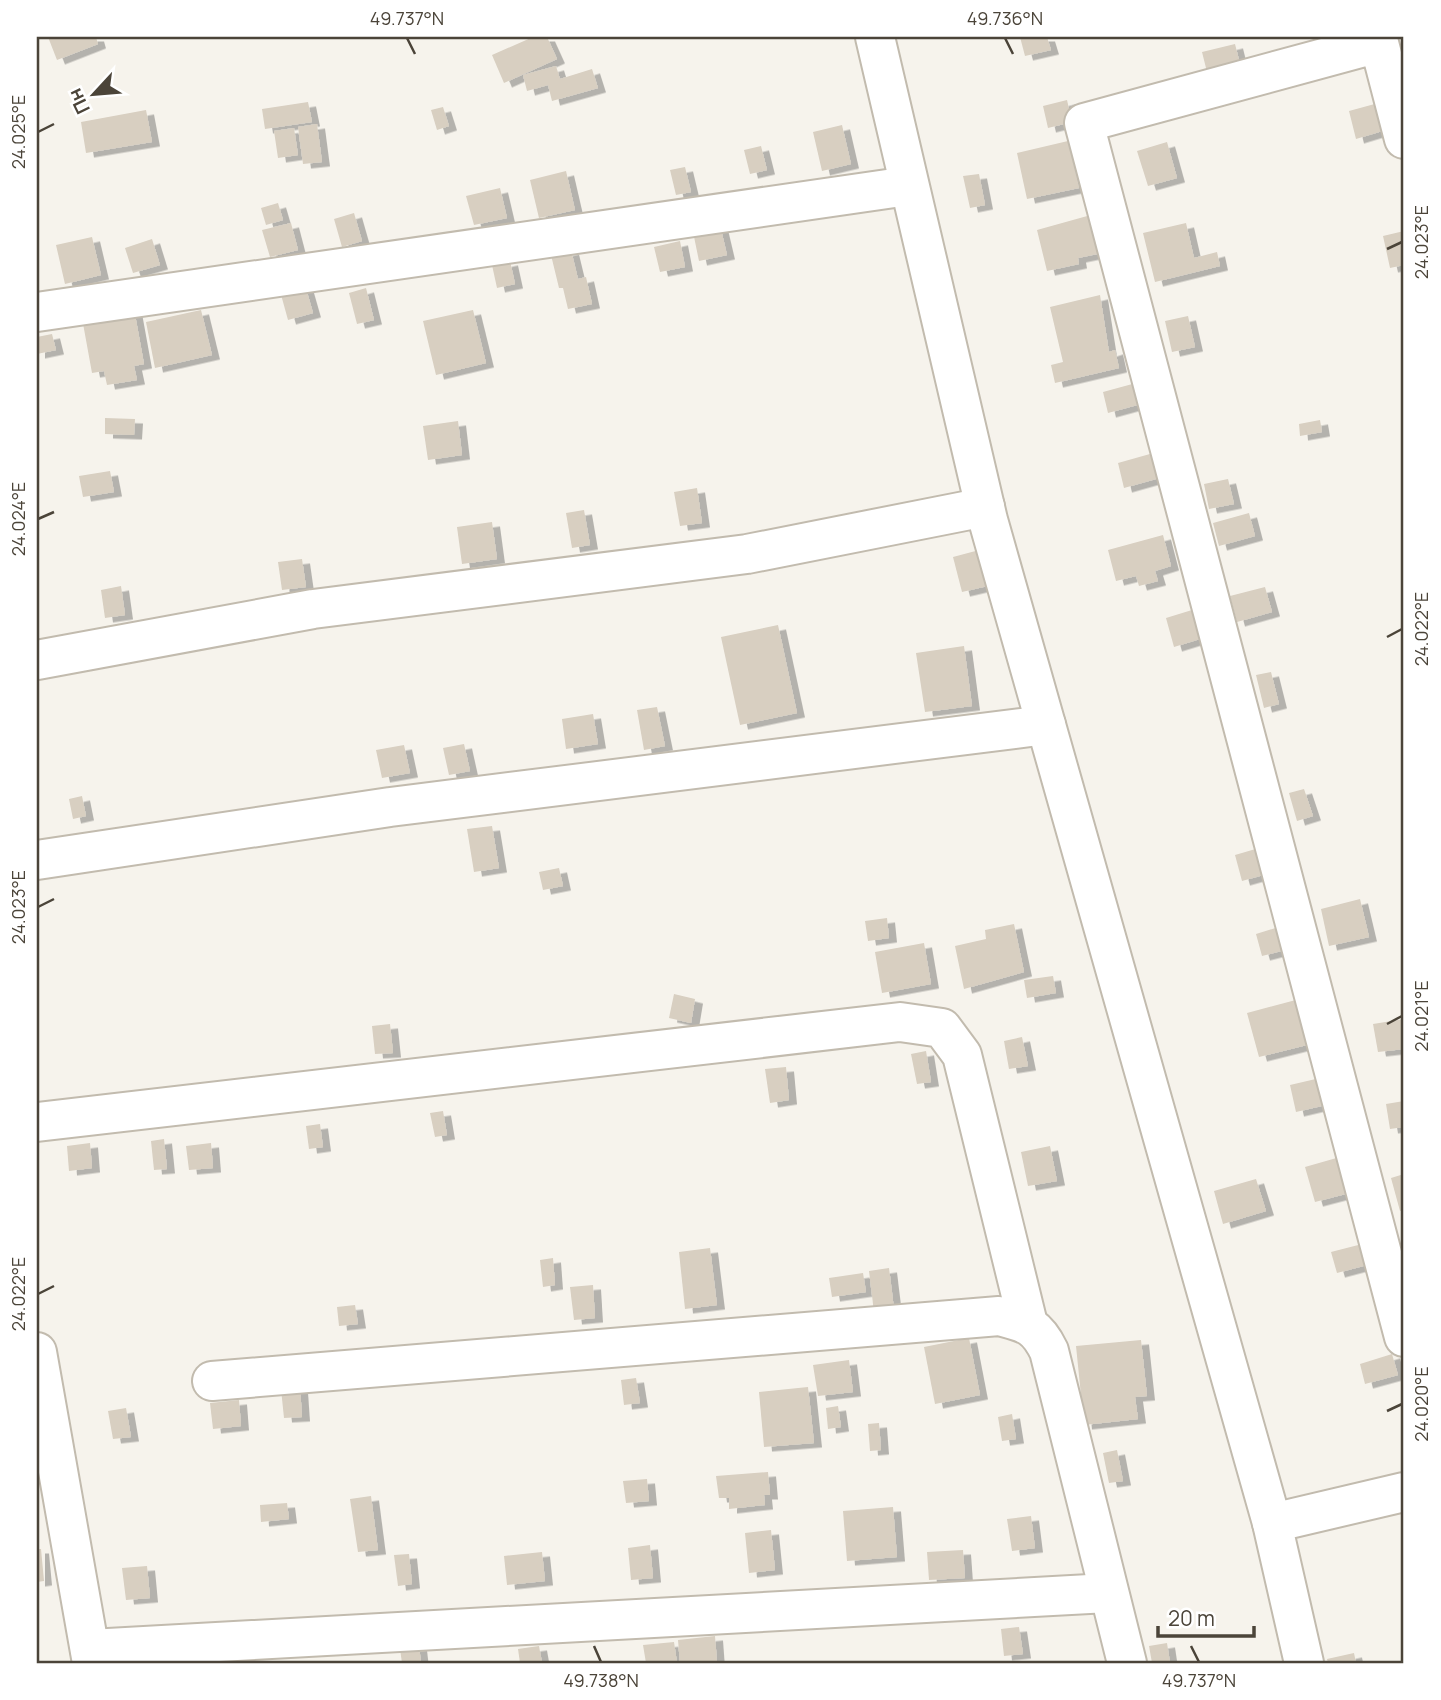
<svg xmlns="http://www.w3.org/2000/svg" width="1441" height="1700" viewBox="0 0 1441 1700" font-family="Manrope,sans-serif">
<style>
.building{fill:#d8cfc1;filter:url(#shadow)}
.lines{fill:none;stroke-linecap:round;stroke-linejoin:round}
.minor-casing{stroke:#c2bbae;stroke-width:42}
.minor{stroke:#fff;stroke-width:38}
.ticks{fill:none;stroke:#4b4439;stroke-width:2.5}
.neatline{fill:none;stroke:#4b4439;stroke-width:2.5}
.ticks-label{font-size:18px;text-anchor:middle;fill:#4b4439}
</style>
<defs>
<filter id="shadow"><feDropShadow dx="8" dy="4.5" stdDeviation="0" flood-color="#0004"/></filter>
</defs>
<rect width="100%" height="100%" fill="#f6f3ec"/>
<!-- building -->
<g class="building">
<path d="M 48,37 L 96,37 L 98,44 L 57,60 Z"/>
<path d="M 533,37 L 547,37 L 557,59 L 504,83 L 492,55 Z"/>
<path d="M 1020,37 L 1047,37 L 1051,50 L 1025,56 Z"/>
<path d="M 1235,44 L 1240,64 L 1207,72 L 1202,52 Z"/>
<path d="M 556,66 L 560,79 L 592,69 L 598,88 L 552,101 L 548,85 L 527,91 L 523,75 Z"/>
<path d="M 1067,100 L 1072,122 L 1048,128 L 1043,106 Z"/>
<path d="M 308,102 L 312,122 L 265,129 L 262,109 Z"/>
<path d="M 1382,102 L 1389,129 L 1356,139 L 1349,111 Z"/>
<path d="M 443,107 L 449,126 L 437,130 L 431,110 Z"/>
<path d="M 146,110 L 152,142 L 86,153 L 81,122 Z"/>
<path d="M 317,124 L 322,162 L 303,164 L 298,127 Z"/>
<path d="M 842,125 L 851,164 L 822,171 L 813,132 Z"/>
<path d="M 294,128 L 298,155 L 278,158 L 274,131 Z"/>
<path d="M 1068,141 L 1079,188 L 1027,199 L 1017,153 Z"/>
<path d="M 1167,142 L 1177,178 L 1148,186 L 1137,151 Z"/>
<path d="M 761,146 L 767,170 L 750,174 L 744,150 Z"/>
<path d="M 685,167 L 691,192 L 676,195 L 670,170 Z"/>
<path d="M 566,171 L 575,210 L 539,218 L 530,180 Z"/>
<path d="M 979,174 L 985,205 L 970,208 L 963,176 Z"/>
<path d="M 500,188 L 507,218 L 474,225 L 466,196 Z"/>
<path d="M 278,203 L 283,220 L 266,225 L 261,208 Z"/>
<path d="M 354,213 L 362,241 L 342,247 L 334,219 Z"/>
<path d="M 1098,213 L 1107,252 L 1078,258 L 1079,264 L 1047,271 L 1037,230 Z"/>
<path d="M 719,221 L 727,255 L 699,261 L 692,227 Z"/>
<path d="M 291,223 L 298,250 L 270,257 L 262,230 Z"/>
<path d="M 1186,223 L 1194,258 L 1217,252 L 1220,266 L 1155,282 L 1143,233 Z"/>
<path d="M 1404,231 L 1404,265 L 1390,268 L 1383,236 Z"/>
<path d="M 92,237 L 101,275 L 65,284 L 56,245 Z"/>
<path d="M 152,239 L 160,265 L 133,273 L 125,248 Z"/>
<path d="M 680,241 L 685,267 L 660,272 L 654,247 Z"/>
<path d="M 571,250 L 578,279 L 586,277 L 592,304 L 568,309 L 563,288 L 559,288 L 551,255 Z"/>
<path d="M 510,261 L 515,284 L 497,288 L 492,265 Z"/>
<path d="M 305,285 L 313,313 L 288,320 L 280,291 Z"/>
<path d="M 366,288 L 374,320 L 357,324 L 349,293 Z"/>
<path d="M 1100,295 L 1109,352 L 1115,350 L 1119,368 L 1055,383 L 1051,365 L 1063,362 L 1050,307 Z"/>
<path d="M 134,309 L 144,364 L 134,366 L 137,380 L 107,385 L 104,371 L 92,373 L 82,318 Z"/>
<path d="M 201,310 L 212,355 L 155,368 L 146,322 Z"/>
<path d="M 473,310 L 486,363 L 436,375 L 423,321 Z"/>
<path d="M 1188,316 L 1195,347 L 1172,352 L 1165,321 Z"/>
<path d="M 52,334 L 56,350 L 37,354 L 37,337 Z"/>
<path d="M 1136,383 L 1141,404 L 1108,413 L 1103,392 Z"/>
<path d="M 105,418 L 135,419 L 134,435 L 105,434 Z"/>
<path d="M 1320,420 L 1322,432 L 1300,436 L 1299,424 Z"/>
<path d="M 458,421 L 462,455 L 428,460 L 423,426 Z"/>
<path d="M 1157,452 L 1163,477 L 1124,488 L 1118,463 Z"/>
<path d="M 110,471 L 114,492 L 83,497 L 79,476 Z"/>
<path d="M 1228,479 L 1234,504 L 1209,509 L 1204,484 Z"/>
<path d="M 697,488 L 702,523 L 680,526 L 674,492 Z"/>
<path d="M 584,510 L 590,545 L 572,548 L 566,513 Z"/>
<path d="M 1249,513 L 1255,536 L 1219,546 L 1213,523 Z"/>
<path d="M 492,522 L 497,559 L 462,564 L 457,527 Z"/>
<path d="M 1163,535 L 1171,566 L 1155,571 L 1158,581 L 1139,586 L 1136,576 L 1116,581 L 1108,550 Z"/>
<path d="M 983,549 L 992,585 L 962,592 L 953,557 Z"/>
<path d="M 302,559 L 306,587 L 282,590 L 278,562 Z"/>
<path d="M 121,586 L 125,615 L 105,618 L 101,590 Z"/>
<path d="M 1265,587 L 1272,612 L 1237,622 L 1230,596 Z"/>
<path d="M 1192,610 L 1200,639 L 1174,647 L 1166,618 Z"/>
<path d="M 778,625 L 797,713 L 740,725 L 721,637 Z"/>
<path d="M 964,646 L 972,706 L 925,712 L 916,653 Z"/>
<path d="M 1271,672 L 1279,704 L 1264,708 L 1256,675 Z"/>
<path d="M 657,707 L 665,746 L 644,750 L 637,710 Z"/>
<path d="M 593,714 L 598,744 L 566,749 L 562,719 Z"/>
<path d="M 464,744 L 470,771 L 449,775 L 443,748 Z"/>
<path d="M 404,745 L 410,773 L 382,778 L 376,750 Z"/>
<path d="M 1304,789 L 1313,816 L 1297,821 L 1289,793 Z"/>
<path d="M 82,796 L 86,816 L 73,819 L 69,799 Z"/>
<path d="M 492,826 L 499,868 L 474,872 L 467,829 Z"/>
<path d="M 1259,848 L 1267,874 L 1242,881 L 1235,855 Z"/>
<path d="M 559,868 L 563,886 L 543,890 L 539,872 Z"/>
<path d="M 1360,899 L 1369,937 L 1329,946 L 1321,909 Z"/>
<path d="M 887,918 L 889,938 L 868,941 L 865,921 Z"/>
<path d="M 1014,924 L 1024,972 L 964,989 L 955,946 L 986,939 L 985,930 Z"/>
<path d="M 1282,926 L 1289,949 L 1262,956 L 1256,934 Z"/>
<path d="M 924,943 L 931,984 L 882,993 L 875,952 Z"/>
<path d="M 1053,976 L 1056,993 L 1027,998 L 1024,980 Z"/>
<path d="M 674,994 L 695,999 L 691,1023 L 669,1018 Z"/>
<path d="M 1307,997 L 1319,1042 L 1259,1057 L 1247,1013 Z"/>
<path d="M 1404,1019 L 1404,1049 L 1378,1052 L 1373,1024 Z"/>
<path d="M 390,1024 L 393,1053 L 375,1054 L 372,1026 Z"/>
<path d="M 1022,1037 L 1028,1066 L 1009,1069 L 1004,1041 Z"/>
<path d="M 926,1051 L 931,1082 L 917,1084 L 911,1054 Z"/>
<path d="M 786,1067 L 789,1100 L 770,1103 L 765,1069 Z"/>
<path d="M 1320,1078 L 1326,1105 L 1296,1112 L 1290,1085 Z"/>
<path d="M 1404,1101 L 1404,1127 L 1390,1129 L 1386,1104 Z"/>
<path d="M 443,1111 L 447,1135 L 435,1137 L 430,1113 Z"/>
<path d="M 320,1124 L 323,1147 L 309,1149 L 306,1126 Z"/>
<path d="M 164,1139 L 167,1169 L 154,1170 L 151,1141 Z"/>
<path d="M 90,1143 L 92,1168 L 69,1171 L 67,1146 Z"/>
<path d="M 211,1143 L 213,1168 L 189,1170 L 186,1146 Z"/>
<path d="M 1050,1146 L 1057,1181 L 1028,1186 L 1021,1152 Z"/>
<path d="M 1347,1155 L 1357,1191 L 1315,1202 L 1305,1167 Z"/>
<path d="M 1404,1174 L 1404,1210 L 1400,1211 L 1391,1178 Z"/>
<path d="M 1256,1179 L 1266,1211 L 1223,1224 L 1214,1191 Z"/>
<path d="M 1366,1243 L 1371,1264 L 1337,1273 L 1331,1252 Z"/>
<path d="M 710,1248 L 717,1305 L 685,1309 L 679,1252 Z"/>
<path d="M 553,1258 L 555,1285 L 543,1287 L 540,1260 Z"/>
<path d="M 889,1268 L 894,1309 L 874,1312 L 869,1271 Z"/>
<path d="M 863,1273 L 866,1292 L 832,1297 L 829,1278 Z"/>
<path d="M 593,1285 L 595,1318 L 574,1320 L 570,1287 Z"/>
<path d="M 355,1305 L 358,1324 L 339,1326 L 337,1307 Z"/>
<path d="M 969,1338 L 980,1395 L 935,1404 L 924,1347 Z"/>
<path d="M 1141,1340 L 1147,1396 L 1135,1397 L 1138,1419 L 1084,1425 L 1076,1346 Z"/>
<path d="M 1392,1354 L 1398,1375 L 1365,1384 L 1360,1364 Z"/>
<path d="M 849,1360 L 853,1392 L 818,1396 L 813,1365 Z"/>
<path d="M 636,1378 L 640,1403 L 624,1405 L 621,1380 Z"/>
<path d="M 808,1387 L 814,1443 L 764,1447 L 759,1392 Z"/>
<path d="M 300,1388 L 302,1417 L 284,1418 L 281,1389 Z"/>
<path d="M 239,1400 L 241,1426 L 213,1429 L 210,1403 Z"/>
<path d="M 838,1406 L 841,1427 L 828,1429 L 826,1408 Z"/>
<path d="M 126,1408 L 131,1437 L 113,1439 L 108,1411 Z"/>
<path d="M 1012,1414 L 1016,1439 L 1002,1441 L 998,1417 Z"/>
<path d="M 879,1423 L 881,1450 L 870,1451 L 868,1424 Z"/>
<path d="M 1117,1450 L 1123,1481 L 1109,1483 L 1103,1453 Z"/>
<path d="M 768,1472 L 770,1495 L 764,1495 L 765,1505 L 729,1509 L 729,1498 L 719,1498 L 716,1476 Z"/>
<path d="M 647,1479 L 649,1501 L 626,1503 L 623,1481 Z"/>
<path d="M 371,1496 L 378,1550 L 358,1552 L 350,1499 Z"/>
<path d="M 287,1503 L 289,1519 L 261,1522 L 260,1505 Z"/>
<path d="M 893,1507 L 897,1557 L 847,1561 L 843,1511 Z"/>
<path d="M 1031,1516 L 1035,1548 L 1012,1551 L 1007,1519 Z"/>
<path d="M 771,1530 L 775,1570 L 749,1573 L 745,1533 Z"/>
<path d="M 650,1545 L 653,1578 L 631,1580 L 628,1548 Z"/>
<path d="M 37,1549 L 41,1549 L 44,1581 L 37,1582 Z"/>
<path d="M 963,1550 L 965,1578 L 929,1580 L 927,1552 Z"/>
<path d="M 542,1552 L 545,1581 L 507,1585 L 504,1556 Z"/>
<path d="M 409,1554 L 412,1584 L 398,1586 L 394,1555 Z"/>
<path d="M 147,1566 L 150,1598 L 126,1600 L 122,1568 Z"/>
<path d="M 1019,1627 L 1023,1654 L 1004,1656 L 1001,1629 Z"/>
<path d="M 715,1636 L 717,1663 L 680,1663 L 678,1640 Z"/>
<path d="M 674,1642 L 677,1663 L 646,1663 L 643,1645 Z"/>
<path d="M 1167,1643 L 1170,1663 L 1152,1663 L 1149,1646 Z"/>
<path d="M 419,1646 L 421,1663 L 402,1663 L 400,1649 Z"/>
<path d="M 539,1646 L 542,1663 L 520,1663 L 518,1649 Z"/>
<path d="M 1354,1653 L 1356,1663 L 1328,1663 L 1327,1659 Z"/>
</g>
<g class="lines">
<!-- minor casing -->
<g class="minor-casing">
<g id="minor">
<path d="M 875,37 L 988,520 L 1272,1523 L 1304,1663"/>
<path d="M 1404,139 L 1379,43 L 1084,123 L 1404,1337"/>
<path d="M 37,312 L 908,186"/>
<path d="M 37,660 L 313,609 L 747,554 L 985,507"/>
<path d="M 37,860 L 390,807 L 1046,725"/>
<path d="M 37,1122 L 900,1022 L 942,1028 L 962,1055 L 1028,1324"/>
<path d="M 37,1352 L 92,1663"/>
<path d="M 212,1381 L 999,1316 C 1025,1323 1036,1324 1049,1351 L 1127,1663"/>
<path d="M 1272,1523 L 1404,1492"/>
<path d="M 90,1649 L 1108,1593"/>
</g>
</g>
<!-- minor -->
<use href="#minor" class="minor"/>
</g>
<!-- ticks -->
<path class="ticks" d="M 407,38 L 415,54M 1005,38 L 1013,54M 38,132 L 54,124M 1387,249 L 1402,242M 38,519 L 54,512M 1387,637 L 1402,629M 38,907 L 54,899M 1387,1024 L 1402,1016M 38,1294 L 54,1286M 1387,1411 L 1402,1404M 594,1646 L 601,1662M 1191,1646 L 1199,1662"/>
<!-- border -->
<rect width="1441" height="1700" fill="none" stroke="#ffffff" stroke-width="77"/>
<!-- north arrow -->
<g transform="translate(94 94) rotate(244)" stroke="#ffffff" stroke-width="5" paint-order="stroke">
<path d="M0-5L12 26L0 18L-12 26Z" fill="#4b4439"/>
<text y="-10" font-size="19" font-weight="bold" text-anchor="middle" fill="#4b4439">Пн</text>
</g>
<!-- scale -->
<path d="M1158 1626v10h96v-10" fill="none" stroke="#4b4439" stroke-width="3.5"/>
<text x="1168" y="1626" font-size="21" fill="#4b4439" stroke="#ffffff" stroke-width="5" paint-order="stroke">20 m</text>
<rect x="38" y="38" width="1364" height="1624" class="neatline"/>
<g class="ticks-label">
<text x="407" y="25">49.737°N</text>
<text x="1005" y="25">49.736°N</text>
<text transform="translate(19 132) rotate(-90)" y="6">24.025°E</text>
<text transform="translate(1422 242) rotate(-90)" y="6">24.023°E</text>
<text transform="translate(19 519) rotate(-90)" y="6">24.024°E</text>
<text transform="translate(1422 629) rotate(-90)" y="6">24.022°E</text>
<text transform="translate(19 907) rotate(-90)" y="6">24.023°E</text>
<text transform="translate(1422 1016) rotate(-90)" y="6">24.021°E</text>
<text transform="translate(19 1294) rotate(-90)" y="6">24.022°E</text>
<text transform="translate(1422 1404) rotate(-90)" y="6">24.020°E</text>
<text x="601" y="1687">49.738°N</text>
<text x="1199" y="1687">49.737°N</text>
</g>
</svg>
